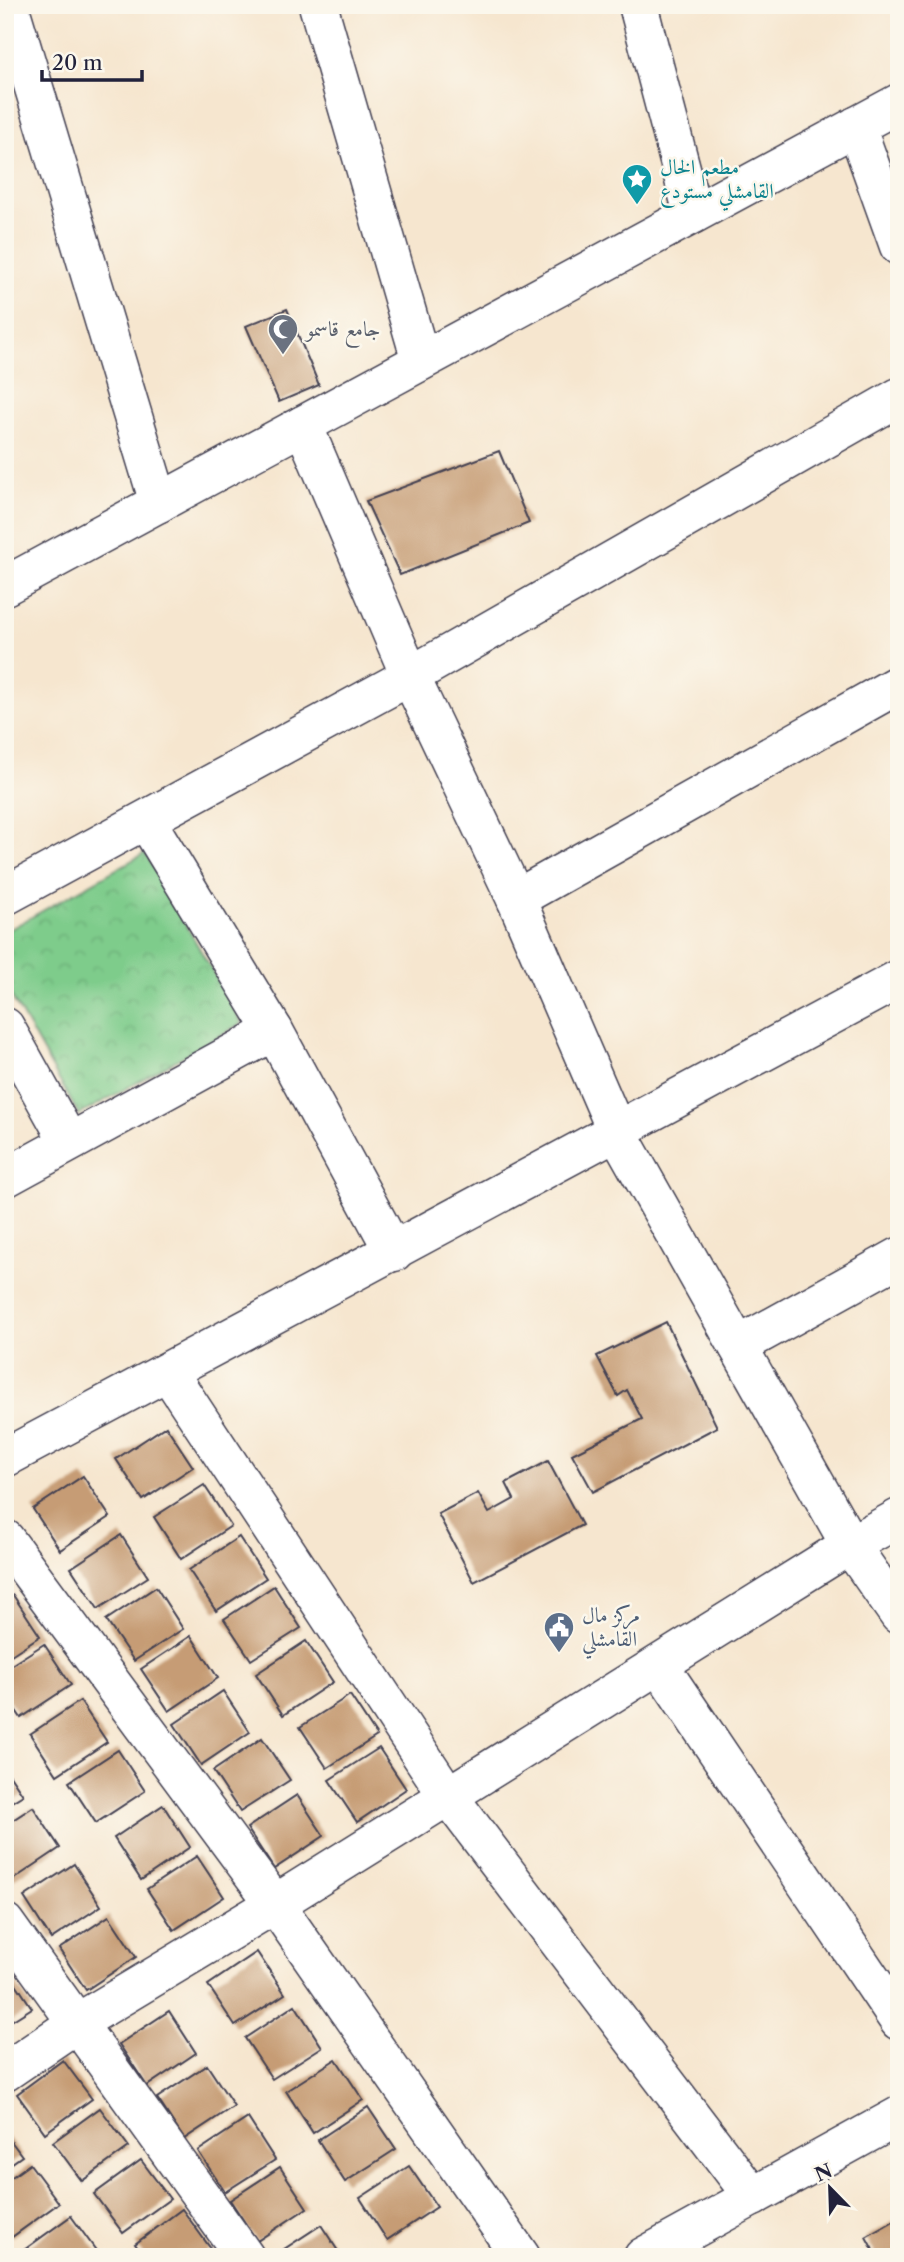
<svg xmlns="http://www.w3.org/2000/svg" width="904" height="2262" viewBox="0 0 904 2262" font-family="'Libre Caslon Text',Amiri,serif">
<style>
.park{fill:url(#park-crowns);stroke:#507763;stroke-width:2}
.building{fill:#c69c74}
.lines{fill:none;stroke-linecap:round;stroke-linejoin:round}
.minor-casing{stroke:#423f51;stroke-width:41}
.major-casing{stroke:#423f51;stroke-width:41}
.minor{stroke:#fff;stroke-width:38}
.major{stroke:#fff;stroke-width:38}
.labels{text-anchor:middle;stroke-width:5;stroke-linejoin:round;paint-order:stroke}
.culture-label{font-size:21px;fill:#0d838f;stroke:#fbf7ec;text-anchor:start}
.worship-label{font-size:21px;fill:#5b616d;stroke:#fbf7ec;text-anchor:start}
.service-label{font-size:21px;fill:#4e5e75;stroke:#fbf7ec;text-anchor:start}
</style>
<defs>
<pattern id="park-crowns" width="20" height="18" patternUnits="userSpaceOnUse" patternTransform="scale(1.75)"><rect width="20" height="18" fill="#7ecc8b"/><path d="M2 6a3 3 0 1 1 6 0M12 15a3 3 0 1 1 6 0" fill="none" stroke="#6daf79"/></pattern>
</defs>
<rect width="100%" height="100%" fill="#fbf7ec"/>
<filter id="ink" filterUnits="userSpaceOnUse"><feTurbulence type="fractalNoise" baseFrequency=".0143" numOctaves="2"/><feDisplacementMap in="SourceGraphic" scale="14" xChannelSelector="R" yChannelSelector="G"/><feConvolveMatrix kernelMatrix="1 2 1 2 8 2 1 2 1" color-interpolation-filters="sRGB"/></filter>
<filter id="wash" filterUnits="userSpaceOnUse"><feTurbulence type="fractalNoise" baseFrequency=".00686" numOctaves="4" result="noise"/><feDisplacementMap in="SourceGraphic" scale="28" xChannelSelector="R" yChannelSelector="G"/><feGaussianBlur stdDeviation="1.57" result="paint"/><feColorMatrix in="noise" values="0 0 0 0 0 0 0 0 0 0 0 0 0 0 0 0 0 1.4 0 .05"/><feComposite in="paint" operator="in"/></filter>
<g filter="url(#wash)">
<rect width="100%" height="100%" fill="#f6e6cf"/>
<!-- park -->
<path class="park" d="M 145,853 L 242,1023 L 79,1115 L 5,985 L 5,932 Z"/>
<g id="blocks">
<!-- building -->
<g class="building">
<path d="M 287,309 L 319,385 L 279,402 L 246,326 Z"/>
<path d="M 499,451 L 529,523 L 400,575 L 366,501 Z"/>
<path d="M 666,1322 L 717,1427 L 593,1492 L 572,1454 L 642,1419 L 627,1390 L 618,1396 L 597,1356 Z"/>
<path d="M 166,1426 L 193,1467 L 143,1500 L 116,1459 Z"/>
<path d="M 548,1461 L 582,1525 L 474,1582 L 438,1514 L 478,1493 L 489,1513 L 514,1499 L 506,1483 Z"/>
<path d="M 83,1476 L 110,1517 L 60,1550 L 33,1509 Z"/>
<path d="M 204,1485 L 231,1526 L 181,1559 L 154,1517 Z"/>
<path d="M 121,1535 L 148,1577 L 98,1609 L 71,1568 Z"/>
<path d="M 239,1537 L 266,1578 L 216,1611 L 189,1570 Z"/>
<path d="M 274,1586 L 301,1628 L 251,1660 L 224,1619 Z"/>
<path d="M 156,1587 L 183,1629 L 134,1661 L 106,1620 Z"/>
<path d="M 13,1595 L 40,1636 L 5,1659 L 5,1600 Z"/>
<path d="M 191,1636 L 218,1678 L 169,1711 L 141,1669 Z"/>
<path d="M 306,1641 L 333,1682 L 283,1715 L 256,1674 Z"/>
<path d="M 44,1644 L 71,1685 L 21,1718 L 5,1694 L 5,1669 Z"/>
<path d="M 223,1691 L 250,1732 L 201,1765 L 174,1724 Z"/>
<path d="M 350,1695 L 377,1736 L 327,1768 L 300,1727 Z"/>
<path d="M 80,1701 L 107,1742 L 57,1775 L 30,1734 Z"/>
<path d="M 262,1738 L 290,1780 L 240,1812 L 213,1771 Z"/>
<path d="M 379,1748 L 406,1789 L 357,1822 L 329,1780 Z"/>
<path d="M 118,1750 L 145,1791 L 96,1823 L 69,1782 Z"/>
<path d="M 5,1768 L 23,1795 L 5,1806 Z"/>
<path d="M 297,1795 L 324,1836 L 274,1869 L 247,1828 Z"/>
<path d="M 163,1805 L 190,1847 L 141,1880 L 114,1838 Z"/>
<path d="M 33,1807 L 60,1848 L 11,1881 L 5,1873 L 5,1825 Z"/>
<path d="M 197,1856 L 224,1897 L 174,1930 L 147,1889 Z"/>
<path d="M 74,1864 L 101,1906 L 51,1939 L 24,1897 Z"/>
<path d="M 109,1916 L 136,1957 L 86,1990 L 59,1949 Z"/>
<path d="M 257,1952 L 285,1994 L 235,2026 L 208,1985 Z"/>
<path d="M 5,1967 L 32,2008 L 5,2025 Z"/>
<path d="M 295,2005 L 322,2047 L 272,2079 L 245,2038 Z"/>
<path d="M 169,2011 L 196,2053 L 147,2086 L 119,2044 Z"/>
<path d="M 336,2059 L 363,2100 L 313,2133 L 286,2091 Z"/>
<path d="M 63,2060 L 92,2099 L 45,2133 L 17,2094 Z"/>
<path d="M 207,2065 L 234,2106 L 184,2139 L 157,2098 Z"/>
<path d="M 368,2107 L 396,2149 L 345,2182 L 318,2140 Z"/>
<path d="M 100,2108 L 129,2147 L 82,2181 L 53,2142 Z"/>
<path d="M 248,2118 L 275,2160 L 225,2192 L 198,2151 Z"/>
<path d="M 5,2133 L 22,2156 L 5,2168 Z"/>
<path d="M 141,2160 L 170,2199 L 123,2233 L 94,2194 Z"/>
<path d="M 30,2164 L 59,2203 L 12,2237 L 5,2228 L 5,2182 Z"/>
<path d="M 409,2166 L 437,2207 L 387,2240 L 360,2198 Z"/>
<path d="M 280,2167 L 307,2208 L 257,2241 L 230,2200 Z"/>
<path d="M 182,2209 L 211,2249 L 199,2257 L 145,2257 L 135,2244 Z"/>
<path d="M 71,2216 L 100,2256 L 29,2257 L 24,2250 Z"/>
<path d="M 899,2218 L 899,2257 L 877,2257 L 866,2237 Z"/>
<path d="M 321,2225 L 342,2257 L 272,2257 Z"/>
</g>
</g>
</g>
<g filter="url(#ink)">
<use href="#blocks" fill-opacity="0" stroke="#423f51" stroke-width="2"/>
<g class="lines">
<!-- minor casing -->
<g class="minor-casing">
<g id="minor">
<path d="M 9,5 L 159,503"/>
<path d="M 318,5 L 421,361"/>
<path d="M 638,5 L 693,214"/>
<path d="M 856,126 L 899,246"/>
<path d="M 303,425 L 410,676 L 516,899 L 616,1130 L 850,1545 L 899,1615"/>
<path d="M 146,820 L 274,1031 L 394,1252"/>
<path d="M 5,896 L 410,676 L 899,397"/>
<path d="M 516,899 L 899,684"/>
<path d="M 5,1027 L 69,1142"/>
<path d="M 5,1178 L 274,1031"/>
<path d="M 738,1346 L 899,1257"/>
<path d="M 168,1372 L 448,1796 L 753,2197"/>
<path d="M 5,1458 C 304,1300 600,1138 899,979"/>
<path d="M 5,1539 L 275,1904 L 521,2257"/>
<path d="M 659,1665 L 899,2021"/>
<path d="M 5,1923 L 245,2257"/>
<path d="M 5,2072 L 77,2023 L 275,1904 L 850,1545 L 899,1518"/>
<path d="M 643,2257 L 899,2116"/>
</g>
</g>
<!-- major casing -->
<g class="major-casing">
<path id="major" d="M 5,586 L 899,103"/>
</g>
<!-- minor -->
<use href="#minor" class="minor"/>
<!-- major -->
<use href="#major" class="major"/>
</g>
</g>
<!-- icons -->
<defs>
<g id="sight-pin" transform="scale(1.575)"><path d="M0 17L-7.5 6A9.5 9.5 0 1 1 7.5 6Z" fill="#0f9aa8" stroke="#fbf7ec"/><path d="M0-6L1.8-2.2L6-1.7L2.9 1.2L3.7 5.4L0 3.3L-3.7 5.4L-2.9 1.2L-6-1.7L-1.8-2.2Z" fill="#fff"/></g>
<g id="mosque-pin" transform="scale(1.575)"><path d="M0 17L-7.5 6A9.5 9.5 0 1 1 7.5 6Z" fill="#6b7280" stroke="#fbf7ec"/><path d="M3.5-4.9A6 6 0 1 0 3.5 4.9A5 5 0 1 1 3.5-4.9Z" fill="#fff"/></g>
<g id="civic-pin" transform="scale(1.575)"><path d="M0 17L-7.5 6A9.5 9.5 0 1 1 7.5 6Z" fill="#5c6f8a" stroke="#fbf7ec"/><path d="M-.6-6.5H3V-4.5H.6V-3L4-1V1h2V6H-6V1h2V-1L-.6-3ZM-1.2 2.5V6h2.4V2.5Z" fill="#fff"/></g>
</defs>
<g fill-rule="evenodd">
<use href="#sight-pin" x="637" y="179"/>
<use href="#mosque-pin" x="283" y="329"/>
<use href="#civic-pin" x="559" y="1627"/>
</g>
<g class="labels">
<!-- culture labels -->
<g class="culture-label">
<text x="660" y="174">مطعم الخال<tspan x="660" dy="24">القامشلي مستودع</tspan></text>
</g>
<!-- worship labels -->
<g class="worship-label">
<text x="306" y="336">جامع قاسمو</text>
</g>
<!-- service labels -->
<g class="service-label">
<text x="582" y="1622">مركز مال<tspan x="582" dy="24">القامشلي</tspan></text>
</g>
</g>
<!-- margin -->
<rect width="904" height="2262" fill="none" stroke="#fbf7ec" stroke-width="28"/>
<!-- north arrow -->
<g transform="translate(830 2188) rotate(337)" stroke="#fbf7ec" stroke-width="5" paint-order="stroke">
<path d="M0-5L12 26L0 18L-12 26Z" fill="#22223b"/>
<text y="-10" font-size="19" font-weight="bold" text-anchor="middle" fill="#22223b">N</text>
</g>
<!-- scale -->
<path d="M42 70v10h100v-10" fill="none" stroke="#22223b" stroke-width="3.5"/>
<text x="52" y="70" font-size="21" fill="#22223b" stroke="#fbf7ec" stroke-width="5" paint-order="stroke">20 m</text>
</svg>
